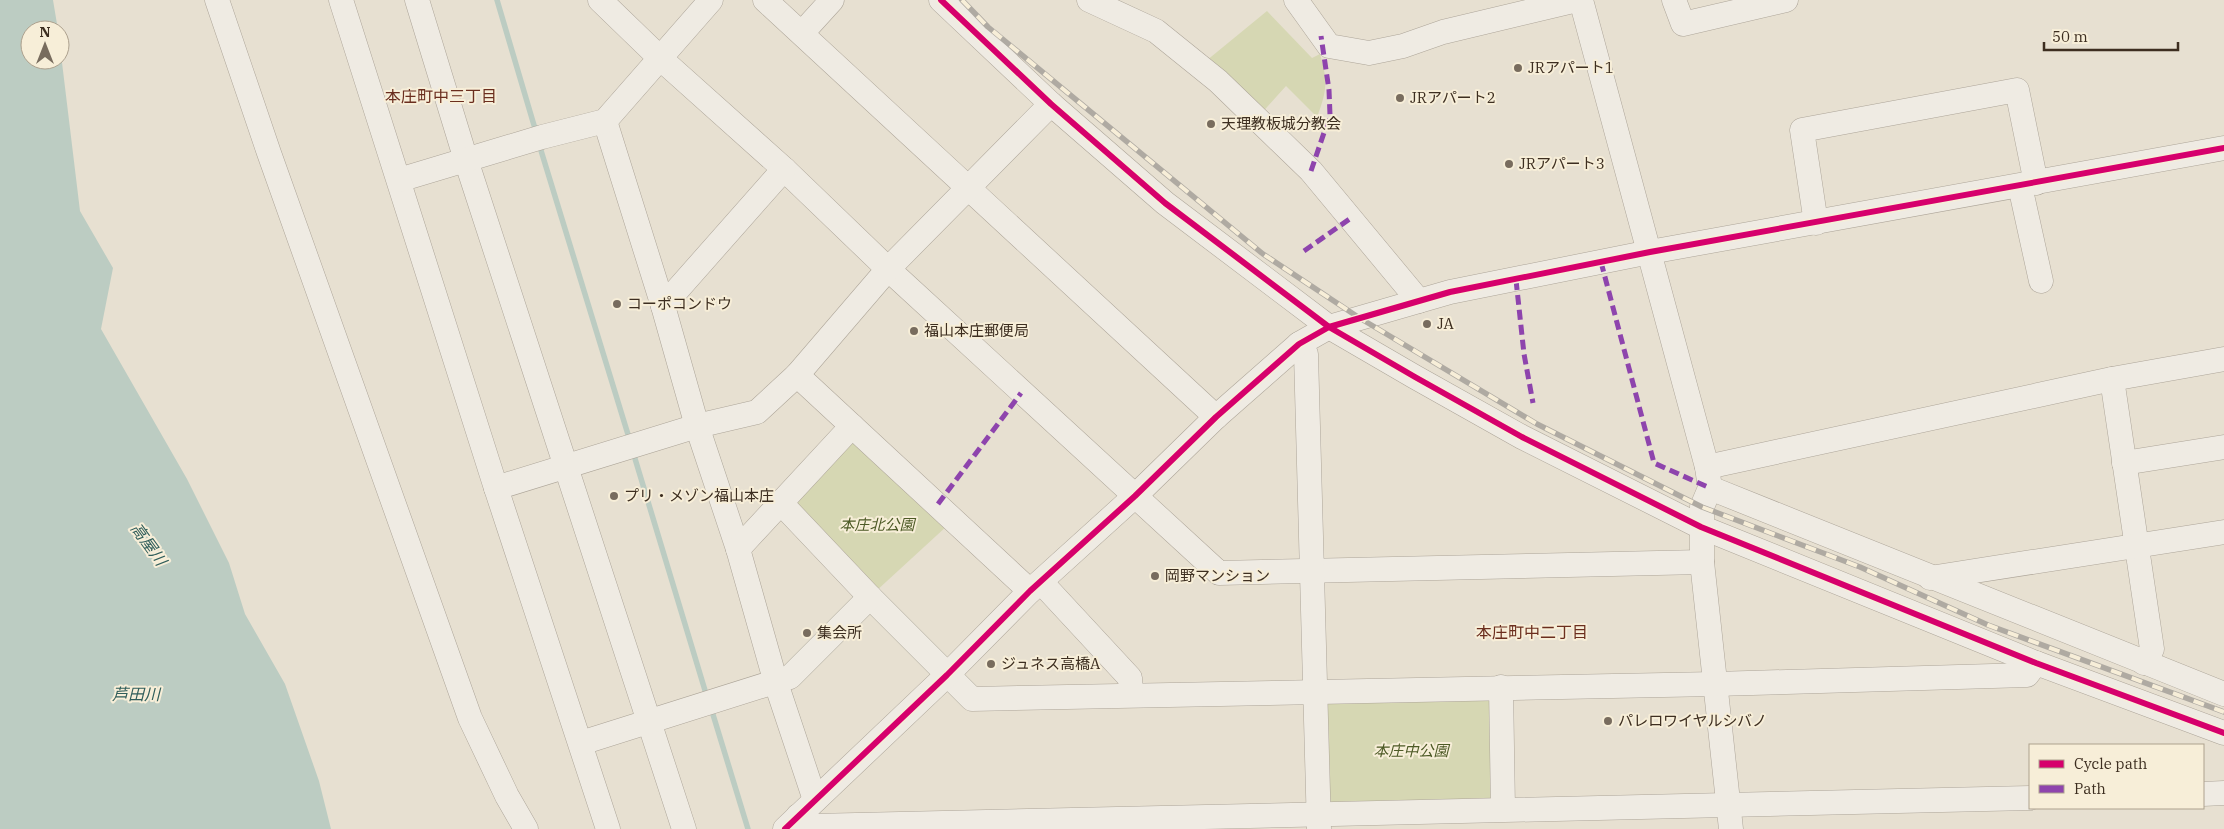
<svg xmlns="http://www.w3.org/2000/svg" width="2224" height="829" viewBox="0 0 2224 829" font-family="'IBM Plex Serif','Noto Sans JP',serif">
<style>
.green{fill:#d6d7b3}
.water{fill:#bcccc2}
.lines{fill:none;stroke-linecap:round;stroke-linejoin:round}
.stream{stroke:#bcccc2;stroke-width:5.5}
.minor-casing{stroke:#ada599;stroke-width:25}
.minor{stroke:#efebe3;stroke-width:24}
.rail-casing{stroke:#afaaa2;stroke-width:5.5}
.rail{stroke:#f7eed8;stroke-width:4;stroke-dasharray:11;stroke-linecap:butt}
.quiet{stroke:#8e44ad;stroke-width:5;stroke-dasharray:10 5;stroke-linecap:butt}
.cycleway-casing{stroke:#f7eed8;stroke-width:9}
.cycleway{stroke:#d6006c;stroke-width:6}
.poi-dot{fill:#786c5e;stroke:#f7eed8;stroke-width:2}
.labels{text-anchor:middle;stroke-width:4;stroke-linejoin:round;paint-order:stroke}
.poi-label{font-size:15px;fill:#3d2e20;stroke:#f7eed8;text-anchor:start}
.park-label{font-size:15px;font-style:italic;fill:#4d5a26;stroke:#f7eed8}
.neighbourhood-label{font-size:16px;fill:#6b2e1e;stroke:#f7eed8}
.water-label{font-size:16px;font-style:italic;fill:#2f5d5a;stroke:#f7eed8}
</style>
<rect width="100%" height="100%" fill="#e7e0d1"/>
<!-- green -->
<g class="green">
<path d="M 1267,11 L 1312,58 L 1320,54 C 1328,81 1327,91 1317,117 L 1286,86 L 1259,116 L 1206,61 Z"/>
<path d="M 856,439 L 948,525 L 875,592 L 787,503 Z"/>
<path d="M 1494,696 L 1491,803 L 1337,806 L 1329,800 L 1324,706 L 1329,698 Z"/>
</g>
<!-- water -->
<path class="water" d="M 0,0 L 53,0 L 58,30 L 30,30 L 30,60 L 60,60 L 60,46 L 80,211 L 113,268 L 101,329 L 187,479 L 229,563 L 245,614 L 285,684 L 319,781 L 331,829 L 0,829 Z"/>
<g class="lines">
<!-- stream -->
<g class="stream">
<path d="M 497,0 L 536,132"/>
<path d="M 539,144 L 630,441"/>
<path d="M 633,452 L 707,697"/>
<path d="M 711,708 L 748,829"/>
</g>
<!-- minor casing -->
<g class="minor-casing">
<g id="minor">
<path d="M 217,0 L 269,153 L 470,718 L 507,796 L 526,829"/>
<path d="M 341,0 L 496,488 L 608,829"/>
<path d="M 417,0 L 466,160 L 684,829"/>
<path d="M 600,0 L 661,59 L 784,169 L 888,269 L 1219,573 L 1702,562"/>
<path d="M 765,0 L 1216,417"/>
<path d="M 941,0 L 1051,104 L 1165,203 L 1329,327 L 1415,377 L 1522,437 L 1701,527 L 2036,663 L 2224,733"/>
<path d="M 1089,0 L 1156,31 L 1218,81 L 1311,171 L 1419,301"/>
<path d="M 1296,0 L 1329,46 L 1369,53 L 1403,46 L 1443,32 L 1577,0"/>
<path d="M 1581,0 L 1707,467 L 1710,488 L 1702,507 L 1702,562 L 1731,829"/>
<path d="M 1674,0 L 1683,24 L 1786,0"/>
<path d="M 802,33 L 832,0"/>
<path d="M 605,121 L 663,306 L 697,426 L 738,549 L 776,683 L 815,800"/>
<path d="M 399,180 L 542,137 L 605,121 L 711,0"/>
<path d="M 2020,186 L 2041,281"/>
<path d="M 1816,223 L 1802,130 L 2017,90 L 2036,183"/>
<path d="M 663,306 L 784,169"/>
<path d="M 1299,344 L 1306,354 L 1319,829"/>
<path d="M 797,375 L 1030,591"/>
<path d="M 2112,379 L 2152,649 L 2144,663"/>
<path d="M 2124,463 L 2224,447"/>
<path d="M 1707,467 L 2112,379 L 2224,359"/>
<path d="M 496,488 L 697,426 L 757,412 L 797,375 L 888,269 L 1051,104"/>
<path d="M 1710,488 L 2224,694"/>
<path d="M 780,502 L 870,597 L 972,699 L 1715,684 L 2027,675 L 2036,663"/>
<path d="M 738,549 L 852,426"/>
<path d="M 1930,578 L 2224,532"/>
<path d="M 1041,582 L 1130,678 L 1131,694"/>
<path d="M 1501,687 L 1503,809"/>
<path d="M 581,743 L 790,677 L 870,597"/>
<path d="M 2203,794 L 2224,793"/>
<path d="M 798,816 L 813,826 L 2030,798"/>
<path d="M 785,829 L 947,675 L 1030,591 L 1135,496 L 1216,417 L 1299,344 L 1329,327 L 1450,292 L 1650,252 L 2224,148"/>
</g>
</g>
<!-- minor -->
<use href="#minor" class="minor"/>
<!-- rail casing -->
<g class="rail-casing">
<path id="rail" d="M 962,0 L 988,27 L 1263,254 L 1358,317 L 1537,424 L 1702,507 L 1860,567 L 1988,625 L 2224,712"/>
</g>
<!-- rail -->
<use href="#rail" class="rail"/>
<!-- quiet -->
<g class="quiet">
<path d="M 1311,171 L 1330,115 L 1329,90 L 1321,36"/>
<path d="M 1304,251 L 1351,218"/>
<path d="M 1601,262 L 1654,463 L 1710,488"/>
<path d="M 1516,280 L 1524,354 L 1533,403"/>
<path d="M 938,504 L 1021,393"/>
</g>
<!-- cycleway casing -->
<g class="cycleway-casing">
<g id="cycleway">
<path d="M 941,0 L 1051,104 L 1165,203 L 1329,327 L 1415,377 L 1522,437 L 1701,527 L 2036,663 L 2224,733"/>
<path d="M 785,829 L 947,675 L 1030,591 L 1135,496 L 1216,417 L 1299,344 L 1329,327 L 1450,292 L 1650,252 L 2224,148"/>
</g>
</g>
<!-- cycleway -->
<use href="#cycleway" class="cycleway"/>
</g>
<!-- markers -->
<g class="poi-dot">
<circle cx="1518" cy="68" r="5"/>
<circle cx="1400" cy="98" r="5"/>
<circle cx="1211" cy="124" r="5"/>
<circle cx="1509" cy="164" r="5"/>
<circle cx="617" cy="304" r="5"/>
<circle cx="1427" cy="324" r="5"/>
<circle cx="914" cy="331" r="5"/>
<circle cx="614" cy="496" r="5"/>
<circle cx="1155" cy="576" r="5"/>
<circle cx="807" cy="633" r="5"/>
<circle cx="991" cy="664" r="5"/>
<circle cx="1608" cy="721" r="5"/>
</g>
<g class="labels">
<!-- poi labels -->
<g class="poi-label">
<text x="1528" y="73">JRアパート1</text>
<text x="1410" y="103">JRアパート2</text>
<text x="1221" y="129">天理教板城分教会</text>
<text x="1519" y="169">JRアパート3</text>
<text x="627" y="309">コーポコンドウ</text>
<text x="1437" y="329">JA</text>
<text x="924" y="336">福山本庄郵便局</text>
<text x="624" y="501">プリ・メゾン福山本庄</text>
<text x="1165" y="581">岡野マンション</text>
<text x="817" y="638">集会所</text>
<text x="1001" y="669">ジュネス高橋A</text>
<text x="1618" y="726">パレロワイヤルシバノ</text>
</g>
<!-- park labels -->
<g class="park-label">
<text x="877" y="530">本庄北公園</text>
<text x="1411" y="756">本庄中公園</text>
</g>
<!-- neighbourhood labels -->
<g class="neighbourhood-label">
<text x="441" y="102">本庄町中三丁目</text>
<text x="1532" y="638">本庄町中二丁目</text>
</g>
<!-- water labels -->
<g class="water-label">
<text transform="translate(149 544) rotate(54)" y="6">高屋川</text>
<text x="136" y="700">芦田川</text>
</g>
</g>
<!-- legend -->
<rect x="2029" y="744" width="175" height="65" fill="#f7eed8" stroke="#ada18e"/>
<rect x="2039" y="760" width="25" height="8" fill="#d6006c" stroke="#ada18e"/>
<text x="2074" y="769" font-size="15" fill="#3d2e20">Cycle path</text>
<rect x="2039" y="785" width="25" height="8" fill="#8e44ad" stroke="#ada18e"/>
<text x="2074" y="794" font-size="15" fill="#3d2e20">Path</text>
<!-- north arrow -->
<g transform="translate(45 45)"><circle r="24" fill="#f7eed8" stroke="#ada18e"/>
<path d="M0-4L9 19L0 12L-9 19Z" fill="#786c5e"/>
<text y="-8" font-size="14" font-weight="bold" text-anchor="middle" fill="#3d2e20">N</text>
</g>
<!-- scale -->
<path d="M2044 42v8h134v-8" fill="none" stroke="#3d2e20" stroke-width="2.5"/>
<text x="2052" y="42" font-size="15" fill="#3d2e20" stroke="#f7eed8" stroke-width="4" paint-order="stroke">50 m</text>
</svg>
